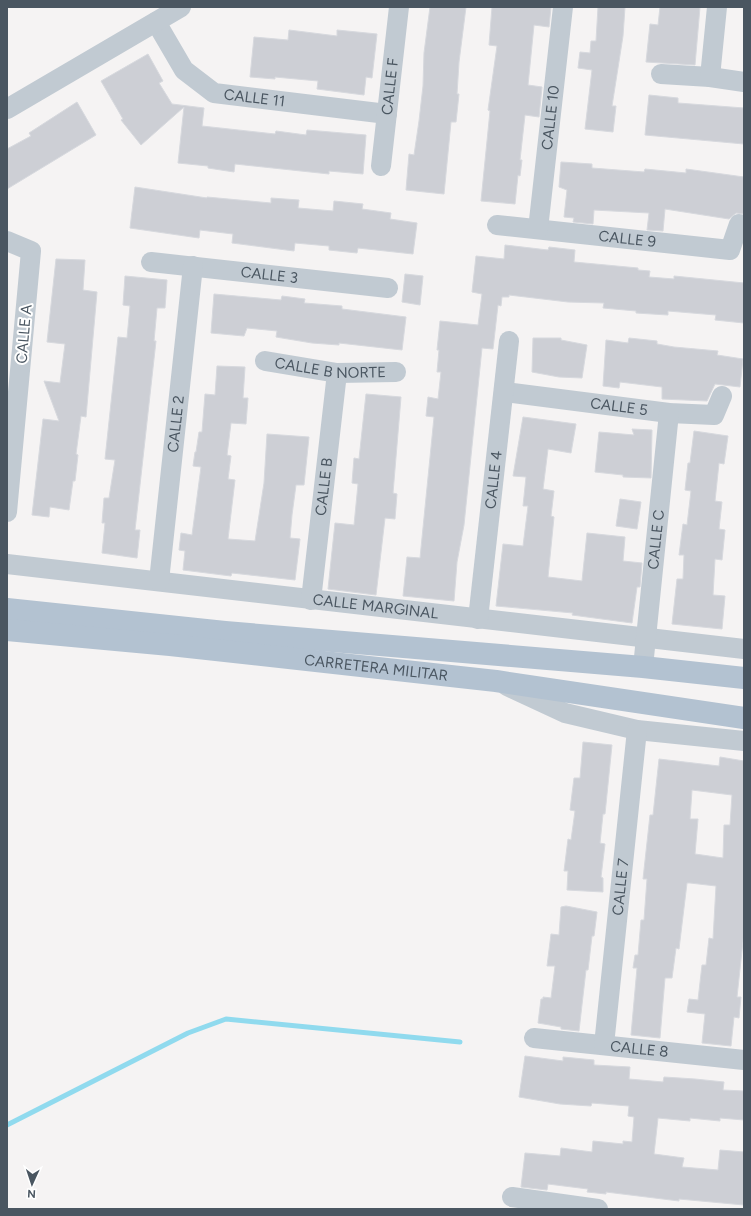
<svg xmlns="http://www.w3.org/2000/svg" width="751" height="1216" viewBox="0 0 751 1216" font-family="Figtree,sans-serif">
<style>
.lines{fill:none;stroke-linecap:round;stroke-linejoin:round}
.stream{stroke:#90daee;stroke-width:5}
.building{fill:#cdcfd5;stroke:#d7d9de;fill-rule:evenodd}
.minor{stroke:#c1cad2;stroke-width:20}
.major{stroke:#b3c2d1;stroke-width:22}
.labels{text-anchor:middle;stroke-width:4;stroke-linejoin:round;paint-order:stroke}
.street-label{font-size:15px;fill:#4a5661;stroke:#fff}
</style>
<rect width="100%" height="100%" fill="#f5f3f3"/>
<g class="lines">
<!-- stream -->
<path class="stream" d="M 7,1125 L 188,1033 L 226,1019 L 460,1042"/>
</g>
<!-- building -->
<g class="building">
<path d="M 430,7 L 466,7 L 459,62 L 457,94 L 459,94 L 456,122 L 451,122 L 444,194 L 406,190 L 409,154 L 414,155 L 419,121 L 423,86 L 424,53 Z"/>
<path d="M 492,7 L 551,7 L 549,27 L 534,25 L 528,85 L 542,87 L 539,117 L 525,115 L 520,160 L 522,160 L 520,176 L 518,175 L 515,204 L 481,201 L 490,111 L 488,110 L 497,46 L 489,45 Z"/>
<path d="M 598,7 L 625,7 L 623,36 L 612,106 L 616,106 L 613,132 L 585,129 L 592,70 L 578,68 L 580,52 L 590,53 L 591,41 L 596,41 Z"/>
<path d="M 660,7 L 700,7 L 695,65 L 646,62 L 650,24 L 658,25 Z"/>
<path d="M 289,30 L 337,36 L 337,30 L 377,34 L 372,78 L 366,77 L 364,95 L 317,89 L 318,81 L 275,77 L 275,79 L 250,77 L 254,37 L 288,40 Z"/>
<path d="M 148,54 L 163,81 L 159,83 L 172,104 L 204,108 L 202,126 L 275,134 L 276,131 L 306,135 L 307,130 L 366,135 L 363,174 L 329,171 L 329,174 L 235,164 L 234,172 L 208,168 L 208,166 L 178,163 L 184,107 L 141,145 L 121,120 L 123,119 L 101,81 Z"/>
<path d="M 649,95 L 678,98 L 678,103 L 744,108 L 744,144 L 645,135 Z"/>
<path d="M 77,102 L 96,135 L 7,189 L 7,149 L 31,136 L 29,133 Z"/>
<path d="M 561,162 L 592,164 L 592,168 L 644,172 L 645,169 L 686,173 L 686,169 L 744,177 L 744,214 L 736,213 L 729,219 L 665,209 L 663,231 L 647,230 L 649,213 L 594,210 L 593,224 L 573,222 L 574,218 L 564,217 L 567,190 L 559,187 Z"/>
<path d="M 135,187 L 207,198 L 207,197 L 271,203 L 271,198 L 299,200 L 298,208 L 333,211 L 334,201 L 363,204 L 362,209 L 391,213 L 390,219 L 417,223 L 413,254 L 358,248 L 357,253 L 329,250 L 329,246 L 295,243 L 294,251 L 232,243 L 233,234 L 200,230 L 199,238 L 130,228 Z"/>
<path d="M 505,245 L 548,250 L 549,247 L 575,250 L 574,262 L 638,268 L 638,270 L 650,271 L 649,277 L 674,279 L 674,276 L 744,283 L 744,323 L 715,320 L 716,315 L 668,311 L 668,315 L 636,313 L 636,311 L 603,308 L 604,303 L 568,302 L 509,295 L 509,297 L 502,297 L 501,306 L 498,305 L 493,349 L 482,348 L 464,525 L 457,562 L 454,601 L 403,596 L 407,557 L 420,558 L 434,417 L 426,416 L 428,397 L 438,399 L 441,372 L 437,372 L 439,350 L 437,350 L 440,321 L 478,325 L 482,294 L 472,292 L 476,256 L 504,259 Z"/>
<path d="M 56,259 L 85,260 L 83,290 L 97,292 L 86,417 L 81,416 L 76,454 L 78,455 L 75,481 L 73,481 L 69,510 L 50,507 L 49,517 L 32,515 L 43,419 L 59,421 L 44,381 L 60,383 L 65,344 L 47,342 Z"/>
<path d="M 405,274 L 423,276 L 420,305 L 402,302 Z"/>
<path d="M 125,276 L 167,280 L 165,308 L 157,308 L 154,341 L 156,341 L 135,530 L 140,530 L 137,558 L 102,553 L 105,523 L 102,523 L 104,498 L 109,498 L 115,460 L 105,459 L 118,337 L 127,338 L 130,306 L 123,305 Z"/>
<path d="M 214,294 L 281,300 L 282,296 L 305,299 L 304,303 L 342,306 L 342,309 L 406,317 L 402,350 L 339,343 L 339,345 L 312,343 L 276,337 L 277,331 L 247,328 L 244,336 L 211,333 Z"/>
<path d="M 533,338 L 561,338 L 561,340 L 587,345 L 582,378 L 559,377 L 532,372 Z"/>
<path d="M 629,338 L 657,341 L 657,344 L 674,347 L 718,351 L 717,355 L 743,359 L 740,387 L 715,384 L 707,401 L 662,399 L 662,387 L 620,382 L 619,388 L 603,386 L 606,340 L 628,343 Z"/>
<path d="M 217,366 L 245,367 L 243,398 L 248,398 L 246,424 L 231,423 L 227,455 L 231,456 L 228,479 L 235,480 L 228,539 L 255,541 L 264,483 L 267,434 L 309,437 L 304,485 L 296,485 L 292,515 L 290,538 L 300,539 L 295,580 L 232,573 L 231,576 L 183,570 L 185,551 L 179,550 L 181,533 L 192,535 L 201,467 L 193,466 L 195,452 L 196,452 L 199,432 L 202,432 L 205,394 L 215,395 Z"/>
<path d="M 366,394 L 401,397 L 393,493 L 397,494 L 395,519 L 385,518 L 376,595 L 328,589 L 335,523 L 354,525 L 358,484 L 352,483 L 354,458 L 359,459 Z"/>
<path d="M 523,417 L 576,424 L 571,453 L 548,449 L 543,489 L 554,491 L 551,516 L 554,517 L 548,577 L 582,581 L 587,533 L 625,537 L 623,561 L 642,563 L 640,587 L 637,587 L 632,623 L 572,615 L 573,613 L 496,606 L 503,544 L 523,546 L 528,506 L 523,506 L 526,477 L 513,476 Z"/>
<path d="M 632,429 L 652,430 L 651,478 L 623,477 L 623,475 L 595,472 L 599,432 L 634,435 Z"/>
<path d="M 694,431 L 728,436 L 724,464 L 719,463 L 715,501 L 722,502 L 719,529 L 725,530 L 722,560 L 715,559 L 713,595 L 725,596 L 722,629 L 672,624 L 677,579 L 683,579 L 684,555 L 679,555 L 683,524 L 687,525 L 691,491 L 685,490 L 688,463 L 690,463 Z"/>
<path d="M 620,499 L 641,502 L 637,529 L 616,526 Z"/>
<path d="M 583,742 L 612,745 L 605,814 L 603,814 L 600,843 L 605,844 L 601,877 L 603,878 L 603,892 L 567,890 L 568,871 L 564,871 L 568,839 L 571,840 L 575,811 L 570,810 L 574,778 L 580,778 Z"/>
<path d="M 720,757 L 744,761 L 744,932 L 737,997 L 741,997 L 739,1018 L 734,1017 L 731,1046 L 702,1043 L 705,1014 L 687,1012 L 689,999 L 698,1000 L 702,965 L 706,965 L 709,938 L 713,939 L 716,886 L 690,883 L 687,883 L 679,949 L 676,948 L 672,978 L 665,978 L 660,1038 L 631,1035 L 637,968 L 633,968 L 635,955 L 638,955 L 641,920 L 644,920 L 647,879 L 643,879 L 650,815 L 653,815 L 659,759 L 719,766 ZM 692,790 L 732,795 L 730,825 L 724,825 L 723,858 L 695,854 L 698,819 L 690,819 Z"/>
<path d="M 566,906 L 597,912 L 594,936 L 592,936 L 588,970 L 586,970 L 579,1031 L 561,1029 L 561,1027 L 538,1023 L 541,999 L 543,999 L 543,997 L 551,998 L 555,966 L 547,966 L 551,934 L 559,935 L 561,907 Z"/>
<path d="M 525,1056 L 563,1061 L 563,1057 L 594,1060 L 594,1065 L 630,1067 L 629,1079 L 663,1082 L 664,1077 L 695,1079 L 724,1082 L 723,1090 L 744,1091 L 744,1120 L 720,1118 L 720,1121 L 690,1118 L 690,1121 L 658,1118 L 654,1154 L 684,1158 L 682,1167 L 718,1170 L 720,1150 L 744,1152 L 744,1205 L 679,1199 L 679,1201 L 606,1192 L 606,1194 L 587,1192 L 588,1189 L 548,1184 L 547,1190 L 521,1187 L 525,1153 L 560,1156 L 561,1148 L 592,1152 L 593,1141 L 623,1144 L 623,1141 L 632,1142 L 634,1117 L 628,1116 L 629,1106 L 592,1103 L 591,1106 L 560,1104 L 519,1097 Z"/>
</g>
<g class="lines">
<!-- minor -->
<g class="minor">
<path id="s1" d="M 156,22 L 184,70 L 214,93 L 387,114"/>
<path d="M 661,74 L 710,77 L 744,82"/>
<path d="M 710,77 L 717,7"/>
<path d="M 7,109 L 181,7"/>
<path id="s2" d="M 381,166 L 399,7"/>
<path id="s3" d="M 497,225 L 730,250 L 739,224"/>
<path id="s4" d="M 538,229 L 563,7"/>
<path d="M 7,241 L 31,251 L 7,512"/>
<path id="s5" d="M 151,262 L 388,288"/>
<path id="s6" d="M 265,361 L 337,373 L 396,372"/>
<path id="s7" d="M 505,392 L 669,413 L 714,415 L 722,396"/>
<path id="s8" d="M 7,564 L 744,649"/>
<path id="s9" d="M 159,581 L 193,266"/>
<path id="s10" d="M 311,600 L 337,373"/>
<path id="s11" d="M 478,619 L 509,341"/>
<path id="s12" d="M 643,667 L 669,413"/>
<path d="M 507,686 L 565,713 L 637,730 L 744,741"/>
<path id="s13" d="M 534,1038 L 744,1060"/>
<path id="s14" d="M 604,1045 L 637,730"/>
<path d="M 512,1197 L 598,1209"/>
</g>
<!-- major -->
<g class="major">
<path d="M 7,609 L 225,632 L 643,667 L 744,678"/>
<path id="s15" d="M 7,630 L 170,645 L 496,681 L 744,718"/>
</g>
</g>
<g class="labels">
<!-- street labels -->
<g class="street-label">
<text dy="5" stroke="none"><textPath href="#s2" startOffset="80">CALLE F</textPath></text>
<text dy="5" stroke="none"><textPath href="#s1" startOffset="134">CALLE 11</textPath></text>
<text dy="5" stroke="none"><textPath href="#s4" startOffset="112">CALLE 10</textPath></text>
<text dy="5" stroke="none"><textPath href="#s3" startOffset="131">CALLE 9</textPath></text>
<text dy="5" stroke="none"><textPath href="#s5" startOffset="119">CALLE 3</textPath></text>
<text transform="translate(24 334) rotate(-85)" y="5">CALLE A</text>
<text dy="5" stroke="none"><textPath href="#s6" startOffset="66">CALLE B NORTE</textPath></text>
<text dy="5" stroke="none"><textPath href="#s7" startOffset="115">CALLE 5</textPath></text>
<text dy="5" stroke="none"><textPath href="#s9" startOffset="158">CALLE 2</textPath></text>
<text dy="5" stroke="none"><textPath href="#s11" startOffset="140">CALLE 4</textPath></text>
<text dy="5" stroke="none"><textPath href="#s10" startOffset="114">CALLE B</textPath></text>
<text dy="5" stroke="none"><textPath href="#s12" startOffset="128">CALLE C</textPath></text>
<text dy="5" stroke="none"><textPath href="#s8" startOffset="371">CALLE MARGINAL</textPath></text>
<text dy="5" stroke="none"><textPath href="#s15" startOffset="371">CARRETERA MILITAR</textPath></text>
<text dy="5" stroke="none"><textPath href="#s14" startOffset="159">CALLE 7</textPath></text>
<text dy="5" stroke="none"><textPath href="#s13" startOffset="106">CALLE 8</textPath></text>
</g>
</g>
<!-- border -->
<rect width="751" height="1216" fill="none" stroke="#4a5661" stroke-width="16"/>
<!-- north arrow -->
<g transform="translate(32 1184) rotate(183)" stroke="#ffffff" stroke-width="3" paint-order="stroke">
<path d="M0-3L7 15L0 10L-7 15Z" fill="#4a5661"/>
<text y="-6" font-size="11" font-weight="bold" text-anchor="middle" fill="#4a5661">N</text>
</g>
</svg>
